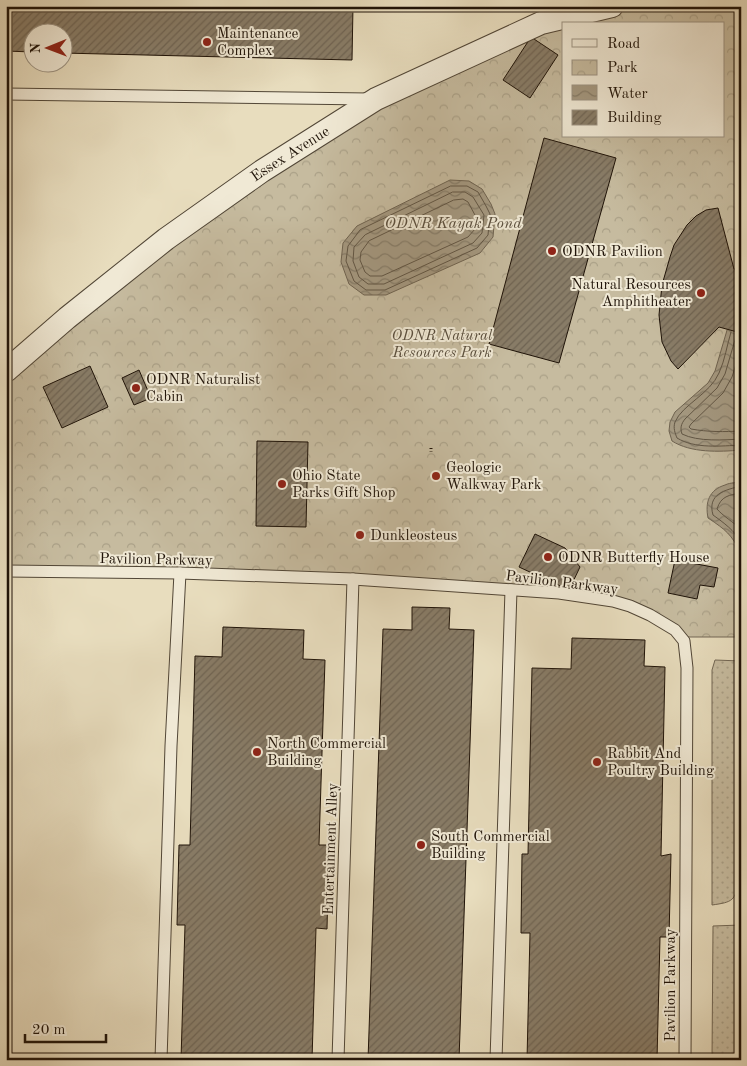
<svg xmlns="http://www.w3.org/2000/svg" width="747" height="1066" viewBox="0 0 747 1066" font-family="'Old Standard TT',serif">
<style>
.grass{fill:url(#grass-dots);stroke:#726754}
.park{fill:url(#park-crowns);stroke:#726754;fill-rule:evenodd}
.water{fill:url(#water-waves);stroke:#6f6350}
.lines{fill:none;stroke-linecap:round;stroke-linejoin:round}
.shore{stroke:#625644;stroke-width:1}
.building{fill:url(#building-hatch);stroke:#1f1308}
.service-casing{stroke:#514636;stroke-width:13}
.minor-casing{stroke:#514636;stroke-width:24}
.path{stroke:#1f1308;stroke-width:3;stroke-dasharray:1 2.5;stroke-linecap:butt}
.service{stroke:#f0e9d5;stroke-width:11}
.minor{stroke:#f0e9d5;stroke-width:22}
.poi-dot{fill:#8f2418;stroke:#f0e9d5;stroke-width:2}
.labels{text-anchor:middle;stroke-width:4;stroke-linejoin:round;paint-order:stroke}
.poi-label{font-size:15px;fill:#1f1308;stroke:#f0e9d5;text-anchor:start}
.street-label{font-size:15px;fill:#1f1308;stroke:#f0e9d5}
.park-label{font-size:15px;font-style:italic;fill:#594e3d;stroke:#f0e9d5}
.water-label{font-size:16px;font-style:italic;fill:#5b4f3e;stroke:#f0e9d5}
</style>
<defs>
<pattern id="grass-dots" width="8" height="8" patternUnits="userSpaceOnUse" patternTransform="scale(1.25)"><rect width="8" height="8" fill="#c6bb9f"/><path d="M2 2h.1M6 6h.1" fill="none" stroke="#aaa087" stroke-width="1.8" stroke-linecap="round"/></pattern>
<pattern id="park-crowns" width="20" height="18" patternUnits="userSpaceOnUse" patternTransform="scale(1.25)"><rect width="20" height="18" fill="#c6bb9f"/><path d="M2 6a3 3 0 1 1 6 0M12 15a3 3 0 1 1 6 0" fill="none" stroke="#aaa087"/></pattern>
<pattern id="water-waves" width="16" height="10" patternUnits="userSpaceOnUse" patternTransform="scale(1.25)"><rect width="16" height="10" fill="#a49880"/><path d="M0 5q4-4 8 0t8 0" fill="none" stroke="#857b67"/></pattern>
<pattern id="building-hatch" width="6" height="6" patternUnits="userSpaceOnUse" patternTransform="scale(1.25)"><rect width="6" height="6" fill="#887c67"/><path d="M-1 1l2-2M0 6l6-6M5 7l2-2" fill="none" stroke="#6f6453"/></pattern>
</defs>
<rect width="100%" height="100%" fill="#e8ddbe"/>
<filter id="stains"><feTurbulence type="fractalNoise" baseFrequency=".004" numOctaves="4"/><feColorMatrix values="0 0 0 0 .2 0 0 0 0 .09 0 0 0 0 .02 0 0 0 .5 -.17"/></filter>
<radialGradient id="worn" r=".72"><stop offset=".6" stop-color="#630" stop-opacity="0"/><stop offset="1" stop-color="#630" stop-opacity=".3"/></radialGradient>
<!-- grass -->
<g class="grass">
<path d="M 715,660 L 741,661 L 739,880 C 735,901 733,902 712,905 L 712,670 Z"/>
<path d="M 741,925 L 741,1060 L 712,1060 L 713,926 Z"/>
</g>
<!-- park -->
<path class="park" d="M 612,6 L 741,6 L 741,637 L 681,637 L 675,630 L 650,615 L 630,606 L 613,601 L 559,593 L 353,579 L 180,573 L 6,571 L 6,371 L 71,315 L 166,239 L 262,171 L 376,99 L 541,23 ZM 563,24 L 723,24 L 723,136 L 563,136 Z"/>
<!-- water -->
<g class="water">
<path d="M 450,180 L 469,181 L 482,189 L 491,204 L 495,214 L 493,237 L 480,253 L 386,295 L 364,295 L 349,284 L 341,262 L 343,243 L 357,226 Z"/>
<path d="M 741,275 L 741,450 C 719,452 691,453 672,441 L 669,431 L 670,422 L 675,412 L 708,383 L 715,371 L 730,320 Z"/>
<path d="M 741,479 L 741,553 C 731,534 726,530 708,518 C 705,502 709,490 725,485 C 731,482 736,484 741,479 Z"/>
</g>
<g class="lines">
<!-- shore -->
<g class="shore">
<path d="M 451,186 L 467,186 L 478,192 L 486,206 L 490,214 L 488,235 L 477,248 L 385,290 L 366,290 L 354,281 L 346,261 L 348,246 L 360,230 Z"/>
<path d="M 453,192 L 465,192 L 473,197 L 484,215 L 482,233 L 473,243 L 384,284 L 368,284 L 359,277 L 353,261 L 354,247 L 365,235 Z"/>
<path d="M 454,200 L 463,199 L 468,202 L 476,217 L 475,229 L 468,237 L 382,276 L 370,276 L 365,272 L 360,260 L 361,252 L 369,241 Z"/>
<path d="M 731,332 C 727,345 725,360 719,373 C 710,394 682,405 675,422 C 673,428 675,433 677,438 C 695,449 721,446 741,445"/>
<path d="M 737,333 L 725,374 L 717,388 L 685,419 C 681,424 680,428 682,434 C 698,442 724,440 741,439"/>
<path d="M 741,348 L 732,377 L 723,393 L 691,424 L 689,427 L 691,429 C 708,432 724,432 741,431"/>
<path d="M 741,486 C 725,490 707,494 713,515 C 724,523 734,530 741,542"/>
<path d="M 741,493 C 729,495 721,496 717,509 C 722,515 734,523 741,529"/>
</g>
</g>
<!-- building -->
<g class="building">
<path d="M 6,6 L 353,6 L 352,60 L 62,53 L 62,32 L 32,32 L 32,52 L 6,51 Z"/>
<path d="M 531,37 L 558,55 L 530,98 L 503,80 Z"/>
<path d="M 544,138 L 616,158 L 559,363 L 489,344 Z"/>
<path d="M 718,208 L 734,269 L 741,270 L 741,333 L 719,327 L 678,369 L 671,361 L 662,342 L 659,315 L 662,285 L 670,257 L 674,245 L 687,225 L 696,216 L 706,210 Z"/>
<path d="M 90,366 L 108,407 L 62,428 L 43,387 Z"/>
<path d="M 139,370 L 151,398 L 134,405 L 122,378 Z"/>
<path d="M 257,441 L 308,442 L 306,527 L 256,526 Z"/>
<path d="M 535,534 L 565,548 L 580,567 L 569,590 L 519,567 Z"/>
<path d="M 675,560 L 718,568 L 714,587 L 700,585 L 697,599 L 668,593 Z"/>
<path d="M 412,607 L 450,608 L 449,629 L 474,630 L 459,1060 L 368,1060 L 383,629 L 412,630 Z"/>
<path d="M 223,627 L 304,630 L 303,659 L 325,660 L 319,845 L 329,845 L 327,929 L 316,928 L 312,1060 L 181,1060 L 185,925 L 177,925 L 179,845 L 190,845 L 195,656 L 222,657 Z"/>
<path d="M 572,638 L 645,640 L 644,666 L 665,667 L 661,856 L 671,854 L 669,937 L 660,937 L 657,1060 L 527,1060 L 530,933 L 521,933 L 522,854 L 528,854 L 532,668 L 571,669 Z"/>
</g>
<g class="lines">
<!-- service casing -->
<g class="service-casing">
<g id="service">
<path d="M 6,94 L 369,99"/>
<path d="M 6,571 L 180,573 L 353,579 L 559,593 L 613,601 L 630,606 L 650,615 L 675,630 L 684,641 L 687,668 L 685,1060"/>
<path d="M 161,1060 L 171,746 L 180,573"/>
<path d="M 338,1060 L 353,579"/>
<path d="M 496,1060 L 511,590"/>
</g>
</g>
<!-- minor casing -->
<g class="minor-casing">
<g id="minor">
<path id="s1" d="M 6,371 L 67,318 L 166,239 L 262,171 L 376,99 L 541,23 L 612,6"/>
</g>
</g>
<!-- path -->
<path class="path" d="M 431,448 L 431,452"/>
<!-- service -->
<use href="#service" class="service"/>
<!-- minor -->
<use href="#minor" class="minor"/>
</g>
<!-- markers -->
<g class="poi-dot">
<circle cx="207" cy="42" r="5"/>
<circle cx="552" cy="251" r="5"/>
<circle cx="701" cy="293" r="5"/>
<circle cx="136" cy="388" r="5"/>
<circle cx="436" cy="476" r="5"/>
<circle cx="282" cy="484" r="5"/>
<circle cx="360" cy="535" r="5"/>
<circle cx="548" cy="557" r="5"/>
<circle cx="257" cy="752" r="5"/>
<circle cx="597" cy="762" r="5"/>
<circle cx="421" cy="845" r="5"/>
</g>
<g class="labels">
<!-- poi labels -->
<g class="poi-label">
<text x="217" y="38">Maintenance<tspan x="217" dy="17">Complex</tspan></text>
<text x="562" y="256">ODNR Pavilion</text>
<text x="691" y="289" text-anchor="end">Natural Resources<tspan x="691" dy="17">Amphitheater</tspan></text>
<text x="146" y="384">ODNR Naturalist<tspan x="146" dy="17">Cabin</tspan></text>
<text x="446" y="472">Geologic<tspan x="446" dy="17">Walkway Park</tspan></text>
<text x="292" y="480">Ohio State<tspan x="292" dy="17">Parks Gift Shop</tspan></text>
<text x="370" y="540">Dunkleosteus</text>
<text x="558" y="562">ODNR Butterfly House</text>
<text x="267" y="748">North Commercial<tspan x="267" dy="17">Building</tspan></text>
<text x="607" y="758">Rabbit And<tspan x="607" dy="17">Poultry Building</tspan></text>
<text x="431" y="841">South Commercial<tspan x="431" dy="17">Building</tspan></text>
</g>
<!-- street labels -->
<g class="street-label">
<text dy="5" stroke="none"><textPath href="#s1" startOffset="358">Essex Avenue</textPath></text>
<text transform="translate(156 559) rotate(1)" y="5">Pavilion Parkway</text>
<text transform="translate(562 582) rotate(7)" y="5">Pavilion Parkway</text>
<text transform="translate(330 849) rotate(-88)" y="5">Entertainment Alley</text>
<text transform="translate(670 985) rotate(-90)" y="5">Pavilion Parkway</text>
</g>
<!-- park labels -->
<g class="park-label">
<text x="442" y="340">ODNR Natural<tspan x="442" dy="17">Resources Park</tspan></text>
</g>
<!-- water labels -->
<g class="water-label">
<text x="453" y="228">ODNR Kayak Pond</text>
</g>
</g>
<!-- margin -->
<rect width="747" height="1066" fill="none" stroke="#e8ddbe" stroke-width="25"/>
<rect x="8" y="8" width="732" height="1051" fill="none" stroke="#1f1308" stroke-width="2.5"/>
<rect x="12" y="12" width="722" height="1041" fill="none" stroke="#1f1308"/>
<!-- legend -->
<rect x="562" y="22" width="162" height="115" fill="#f0e9d5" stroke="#9c9383"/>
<rect x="572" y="39" width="25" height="8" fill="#f0e9d5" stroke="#9c9383"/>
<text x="607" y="48" font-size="15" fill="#1f1308">Road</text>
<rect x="572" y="60" width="25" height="15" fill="url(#park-crowns)" stroke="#9c9383"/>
<text x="607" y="72" font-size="15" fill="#1f1308">Park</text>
<rect x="572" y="85" width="25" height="15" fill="url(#water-waves)" stroke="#9c9383"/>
<text x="607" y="98" font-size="15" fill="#1f1308">Water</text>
<rect x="572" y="110" width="25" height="15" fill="url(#building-hatch)" stroke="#9c9383"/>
<text x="607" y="122" font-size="15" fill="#1f1308">Building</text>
<!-- north arrow -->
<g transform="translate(48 48) rotate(269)"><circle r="24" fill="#f0e9d5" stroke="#9c9383"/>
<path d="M0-4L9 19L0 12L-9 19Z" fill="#8f2418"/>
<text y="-8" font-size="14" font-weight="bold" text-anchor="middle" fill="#1f1308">N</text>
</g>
<!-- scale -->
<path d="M25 1034v8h81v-8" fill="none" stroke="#1f1308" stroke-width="2.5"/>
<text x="32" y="1034" font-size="15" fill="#1f1308" stroke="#f0e9d5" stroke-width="4" paint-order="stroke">20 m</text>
<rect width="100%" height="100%" filter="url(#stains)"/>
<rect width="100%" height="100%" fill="url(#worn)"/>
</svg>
